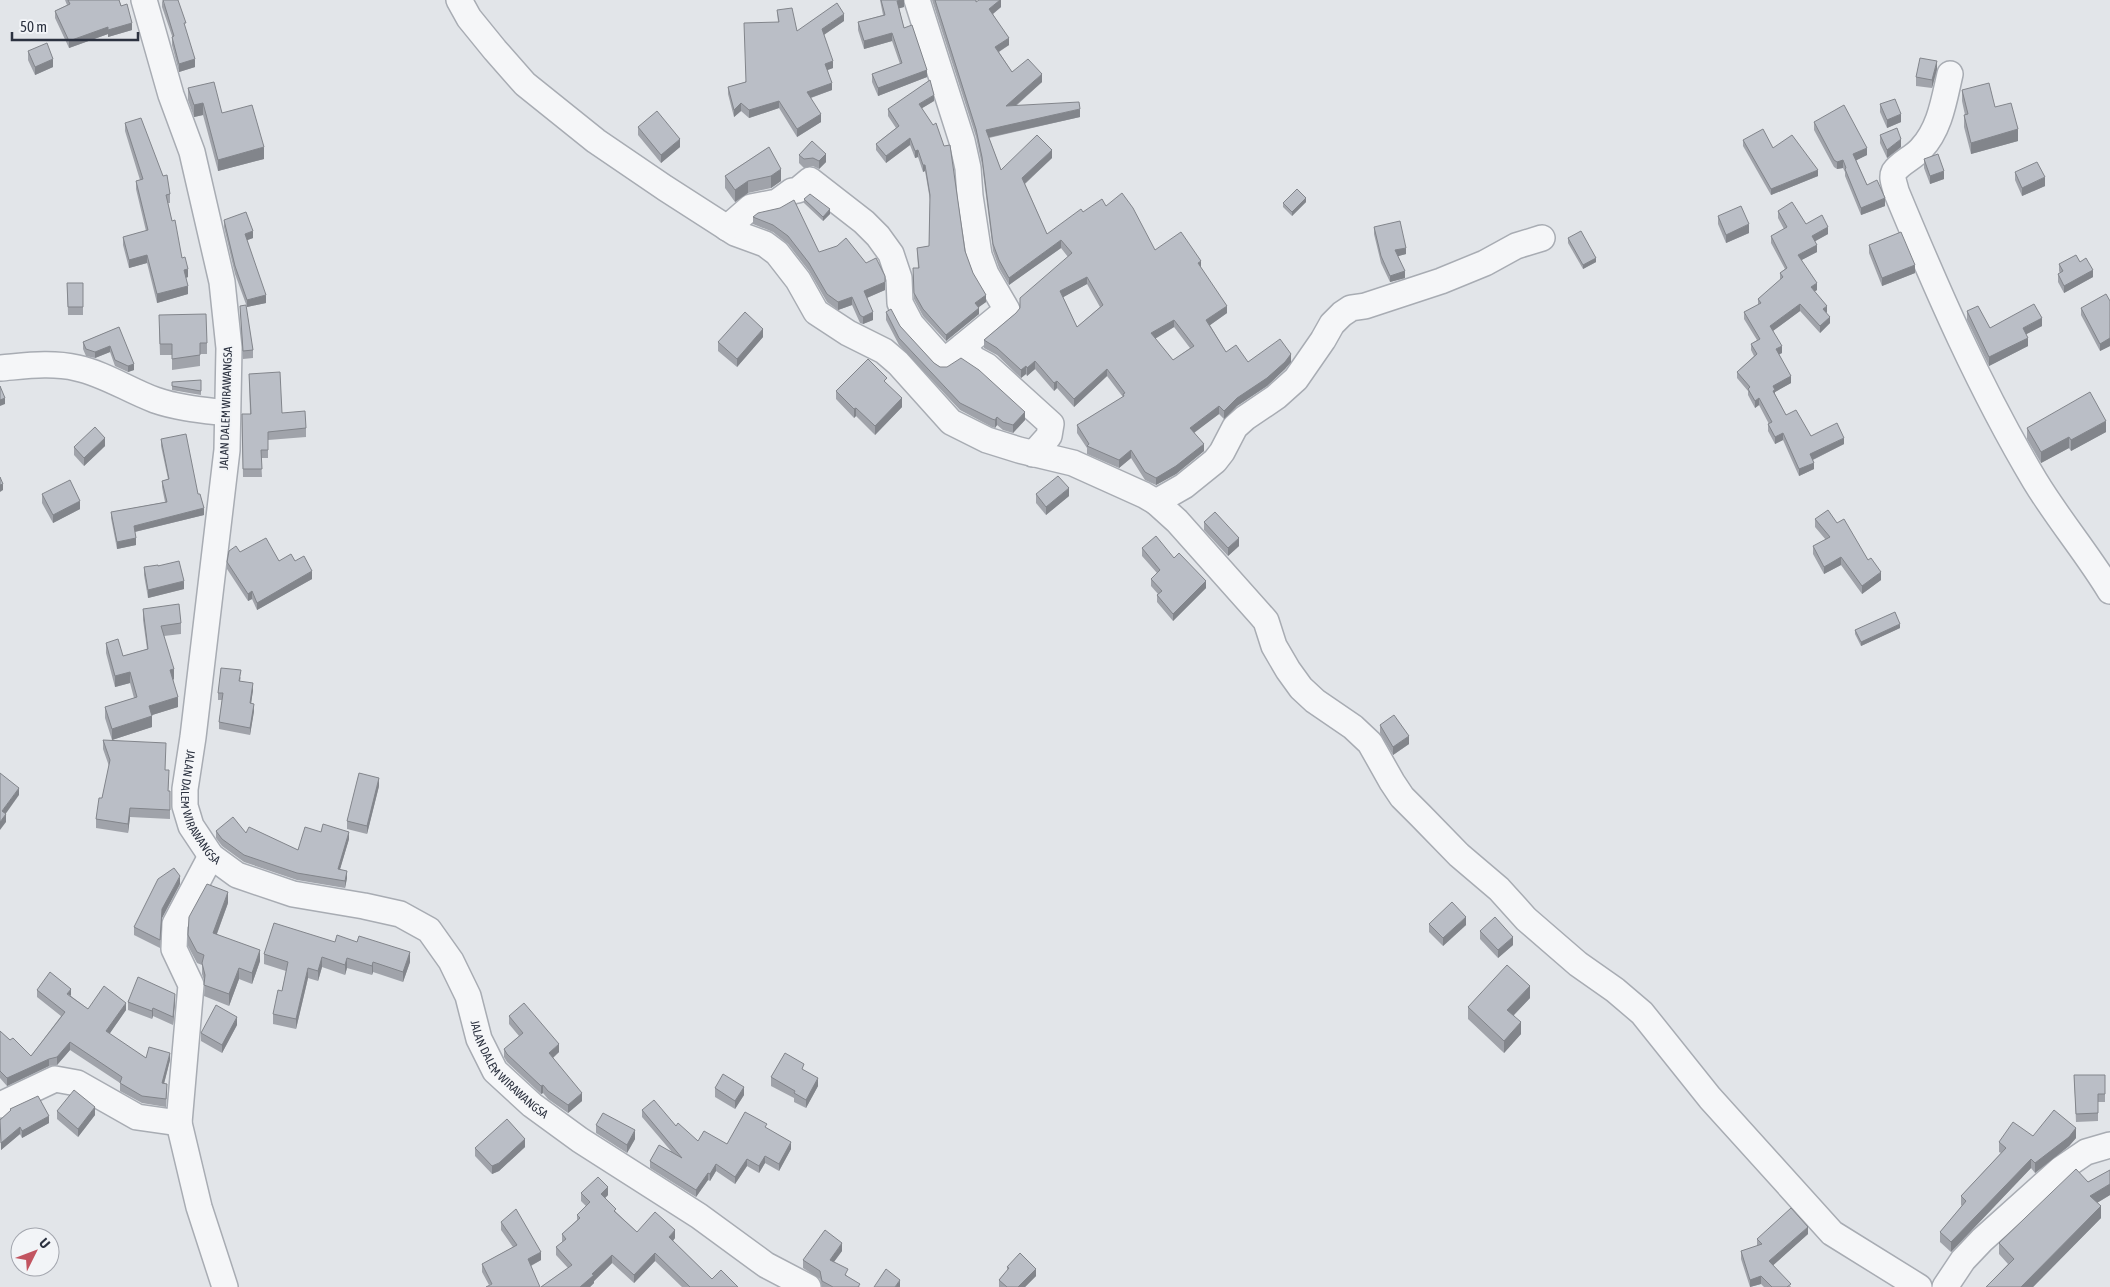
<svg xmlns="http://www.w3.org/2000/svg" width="2110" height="1287" viewBox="0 0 2110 1287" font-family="'Asap Condensed',sans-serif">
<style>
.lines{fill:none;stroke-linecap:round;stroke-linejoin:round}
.minor-casing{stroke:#a8acb3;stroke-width:28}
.minor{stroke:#f5f6f8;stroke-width:25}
.wall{fill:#a0a3aa;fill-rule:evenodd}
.shaded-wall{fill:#82858b}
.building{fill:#babec6;stroke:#82858b;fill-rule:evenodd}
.labels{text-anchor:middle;stroke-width:4;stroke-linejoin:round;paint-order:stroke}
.street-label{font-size:12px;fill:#2c3240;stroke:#f2f4f7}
</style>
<rect width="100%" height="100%" fill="#e2e5e9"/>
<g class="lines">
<!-- minor casing -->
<g class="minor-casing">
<g id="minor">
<path id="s1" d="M 144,0 L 171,95 L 192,152 L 222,282 L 229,348 L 227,450 L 193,737 L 185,789 L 185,806 L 191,826 L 211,856 L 237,875 L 293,894 L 364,906 L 400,914 L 429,930 L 451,961 L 468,996 L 479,1039 L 495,1071 L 532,1105 L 580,1140 L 699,1216 L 766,1265 L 808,1287"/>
<path d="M 459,0 L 469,18 L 495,50 L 525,84 L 596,141 L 665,188 L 735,233 L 765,244 L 777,253 L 798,280 L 816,312 L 848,333 L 884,351 L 898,363 L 951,422 L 987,440 L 1019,450 L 1073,463 L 1144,495 L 1156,502 L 1177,521 L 1259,613 L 1266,621 L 1274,646 L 1288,670 L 1301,688 L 1315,701 L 1353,727 L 1370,743 L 1392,782 L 1402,797 L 1421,816 L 1459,855 L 1499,889 L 1526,919 L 1578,964 L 1615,990 L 1642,1013 L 1710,1098 L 1832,1233 L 1919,1287"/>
<path d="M 917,0 L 962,141 L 968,168 L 970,196 L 979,255 L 986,274 L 1007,310 L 963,346 L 974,359 L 987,366 L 1051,424 L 1049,436 L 1033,454"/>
<path d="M 1950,74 C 1944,100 1940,129 1921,149 C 1913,158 1900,163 1894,172 C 1891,178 1895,185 1896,191 C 1937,290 1980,389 2035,481 C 2058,519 2087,553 2110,591"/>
<path d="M 727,228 L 751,207 L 777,202 L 792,191 L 798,190 L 810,180 L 864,222 L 878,236 L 891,254 L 899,278 L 900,303 L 911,324 L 944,361 L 963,346"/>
<path d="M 0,368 C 25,366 51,362 77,368 C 105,374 128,390 155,400 C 178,408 202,410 227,413"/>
<path d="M 1156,502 L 1184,486 L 1215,461 L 1222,452 L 1235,427 L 1245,418 L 1276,397 L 1296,379 L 1323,340 L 1332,324 L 1342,314 L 1351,308 L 1365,306 L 1441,281 L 1485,263 L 1516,246 L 1542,238"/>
<path d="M 0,1105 L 55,1079 L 77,1083 L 137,1117 L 179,1123 L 191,985 L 174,949 L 175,924 L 211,856"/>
<path d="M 179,1123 L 199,1207 L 225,1287"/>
<path d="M 1945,1287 L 1963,1260 L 1982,1240 L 2061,1169 L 2086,1152 L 2110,1145"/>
</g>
</g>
<!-- minor -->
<use href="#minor" class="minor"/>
</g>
<!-- wall -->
<g class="wall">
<path d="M 65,0 L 119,0 L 132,30 L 108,37 L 108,34 L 69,48 L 55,18 L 55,11 L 67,5 Z"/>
<path d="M 162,0 L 195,67 L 179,72 L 172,45 L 172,36 L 162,7 Z"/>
<path d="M 880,0 L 904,0 L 904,7 L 899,8 L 904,28 L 927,77 L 878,96 L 872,82 L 872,74 L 900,64 L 892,41 L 864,49 L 858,30 L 858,22 L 883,15 Z"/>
<path d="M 932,0 L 976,0 L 976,2 L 1001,0 L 1001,7 L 993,14 L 1009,45 L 999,52 L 1012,72 L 1042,82 L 1016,106 L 1080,117 L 989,138 L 1001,170 L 1052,158 L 1025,184 L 1047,234 L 1083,212 L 1106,206 L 1155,250 L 1201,268 L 1227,313 L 1210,325 L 1226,352 L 1248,362 L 1291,362 L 1285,369 L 1267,386 L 1237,406 L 1224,419 L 1219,414 L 1194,432 L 1204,451 L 1176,474 L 1156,485 L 1145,480 L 1131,458 L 1119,468 L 1087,454 L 1087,448 L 1077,433 L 1077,425 L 1123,397 L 1107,376 L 1074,407 L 1057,388 L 1054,391 L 1035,369 L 1027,376 L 1026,374 L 1021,378 L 997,355 L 984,348 L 984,340 L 1016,313 L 1068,257 L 1061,248 L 1009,285 L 999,268 L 993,251 L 982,165 L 976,137 ZM 1087,284 L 1100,307 L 1077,327 L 1063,297 ZM 1174,327 L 1190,348 L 1173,360 L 1155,339 Z"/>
<path d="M 777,10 L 797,31 L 844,21 L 824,35 L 833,68 L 827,70 L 832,90 L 811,98 L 821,122 L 797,137 L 779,108 L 749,118 L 741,111 L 734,117 L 728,94 L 728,87 L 745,82 L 778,22 Z"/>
<path d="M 28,51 L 53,67 L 35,75 L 28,60 Z"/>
<path d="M 1937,69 L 1932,88 L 1916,86 L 1916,77 Z"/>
<path d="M 188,88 L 222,113 L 264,159 L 218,171 L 203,115 L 194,117 L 188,100 Z"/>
<path d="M 1962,90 L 1995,107 L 2018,141 L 1971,154 L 1964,127 L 1964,115 L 1965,115 L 1962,101 Z"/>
<path d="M 934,101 L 922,108 L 965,251 L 973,273 L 986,302 L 978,307 L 979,314 L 946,341 L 923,316 L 914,299 L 913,275 L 918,268 L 917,248 L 929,246 L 930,200 L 925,171 L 923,172 L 918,157 L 915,158 L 910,145 L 886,163 L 876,150 L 876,144 L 896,128 L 888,116 L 888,109 Z"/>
<path d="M 1880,104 L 1901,122 L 1887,128 L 1880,112 Z"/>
<path d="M 1814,122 L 1867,155 L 1856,160 L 1867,185 L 1885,206 L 1861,215 L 1845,176 L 1845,172 L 1843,168 L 1837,169 L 1834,167 L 1814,130 Z"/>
<path d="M 125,123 L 170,194 L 170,203 L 168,203 L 172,221 L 182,258 L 188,277 L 186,278 L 188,294 L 157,303 L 147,263 L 129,268 L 123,245 L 123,237 L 146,231 L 136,189 L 136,181 L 140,180 L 125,131 Z"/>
<path d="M 638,127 L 680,147 L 661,163 L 638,135 Z"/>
<path d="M 1880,135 L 1901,147 L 1887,158 L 1880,143 Z"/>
<path d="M 1743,140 L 1773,148 L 1818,176 L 1771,195 L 1743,146 Z"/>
<path d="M 812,141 L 826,162 L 819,169 L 813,166 L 804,168 L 799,163 L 799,155 Z"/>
<path d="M 769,147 L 781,181 L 771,188 L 748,193 L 735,202 L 725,188 L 725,176 Z"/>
<path d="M 1924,159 L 1944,179 L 1930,184 L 1924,168 Z"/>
<path d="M 2015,172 L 2045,186 L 2022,196 L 2015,180 Z"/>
<path d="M 804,199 L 830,214 L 823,221 L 804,203 Z"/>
<path d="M 1306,202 L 1292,216 L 1283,207 L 1283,203 Z"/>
<path d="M 1778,211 L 1828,234 L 1815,241 L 1817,252 L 1801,260 L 1817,290 L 1814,291 L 1827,312 L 1826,313 L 1830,323 L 1820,333 L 1800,311 L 1773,331 L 1782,353 L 1779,354 L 1791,383 L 1775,392 L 1775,394 L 1786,415 L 1811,436 L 1844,444 L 1813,460 L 1814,469 L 1799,476 L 1783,440 L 1775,444 L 1768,431 L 1768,424 L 1769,424 L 1759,405 L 1755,408 L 1748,395 L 1748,391 L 1737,378 L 1737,372 L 1754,356 L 1751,350 L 1751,344 L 1757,340 L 1744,319 L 1744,312 L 1758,305 L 1758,299 L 1780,280 L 1780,273 L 1785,269 L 1771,243 L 1771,236 L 1784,229 L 1778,218 Z"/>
<path d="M 758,213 L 819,252 L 885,290 L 867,298 L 873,320 L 863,324 L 860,323 L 852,305 L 838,310 L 827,302 L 809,271 L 788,244 L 773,232 L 753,224 L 753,217 Z"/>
<path d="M 1718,216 L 1749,233 L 1726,243 L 1718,224 Z"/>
<path d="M 224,220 L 253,238 L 247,240 L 266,303 L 247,307 L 235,274 L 224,227 Z"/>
<path d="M 1374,227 L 1406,254 L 1398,256 L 1405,278 L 1390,282 L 1381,263 L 1374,234 Z"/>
<path d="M 1568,238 L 1596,262 L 1583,269 L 1568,243 Z"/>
<path d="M 1869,245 L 1915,273 L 1882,286 L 1869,253 Z"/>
<path d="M 2080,262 L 2093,277 L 2064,293 L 2058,282 L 2058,274 L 2060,273 L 2059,271 L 2059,264 Z"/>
<path d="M 67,283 L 83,283 L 83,315 L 68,315 Z"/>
<path d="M 2110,301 L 2110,346 L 2100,351 L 2081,315 L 2081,308 Z"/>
<path d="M 240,306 L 253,350 L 253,358 L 243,359 Z"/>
<path d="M 1967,311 L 1990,328 L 2042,326 L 2026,334 L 2028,346 L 1989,366 L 1967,320 Z"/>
<path d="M 886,312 L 934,363 L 1025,420 L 1013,433 L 1003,430 L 997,425 L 995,428 L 992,427 L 960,410 L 899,345 L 886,320 Z"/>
<path d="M 159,326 L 207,343 L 207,354 L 200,354 L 200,366 L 172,370 L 172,355 L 160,355 Z"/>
<path d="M 119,327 L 134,370 L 128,372 L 115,366 L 110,352 L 95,358 L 86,356 L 83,349 L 83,342 Z"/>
<path d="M 763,337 L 737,367 L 718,351 L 718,342 Z"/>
<path d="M 249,374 L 282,413 L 306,428 L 306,437 L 268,440 L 268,458 L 261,458 L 262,477 L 243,477 L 242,414 L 250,414 Z"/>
<path d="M 172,382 L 201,391 L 201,395 L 172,390 Z"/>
<path d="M 887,384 L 902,407 L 875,435 L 856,416 L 854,418 L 836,399 L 836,391 Z"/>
<path d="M 2027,428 L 2106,432 L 2071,451 L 2069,448 L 2041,463 L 2027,439 Z"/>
<path d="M 161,439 L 198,494 L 204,515 L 135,532 L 136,545 L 117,549 L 111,518 L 111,512 L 165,502 L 162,487 L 162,481 L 168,479 L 161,446 Z"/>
<path d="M 105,446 L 84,466 L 74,455 L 74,447 Z"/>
<path d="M 42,494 L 80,509 L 53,523 L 42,503 Z"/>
<path d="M 1036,494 L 1069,496 L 1046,515 L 1036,503 Z"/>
<path d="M 1815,519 L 1837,523 L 1868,560 L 1881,580 L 1862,594 L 1841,565 L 1824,574 L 1813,554 L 1813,546 L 1826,540 L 1815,527 Z"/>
<path d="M 1204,522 L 1239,546 L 1228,556 L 1204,530 Z"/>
<path d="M 1142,548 L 1174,558 L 1206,588 L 1173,621 L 1157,602 L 1157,595 L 1158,594 L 1151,586 L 1151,579 L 1157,573 L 1142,556 Z"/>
<path d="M 240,552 L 279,561 L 295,561 L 312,579 L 257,610 L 252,599 L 248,601 L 227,569 L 227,562 Z"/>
<path d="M 158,566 L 184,589 L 148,598 L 144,575 L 144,567 Z"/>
<path d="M 143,609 L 181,623 L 181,634 L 164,636 L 174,679 L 173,680 L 178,707 L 152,715 L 152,727 L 112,740 L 105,718 L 105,707 L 134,698 L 130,683 L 115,687 L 106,653 L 106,643 L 123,656 L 147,649 L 143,620 Z"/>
<path d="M 1900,628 L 1861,646 L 1855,634 L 1855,630 Z"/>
<path d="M 241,677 L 240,681 L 253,690 L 251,703 L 254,711 L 250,735 L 219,729 L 219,722 L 222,700 L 218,700 L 218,693 Z"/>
<path d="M 1380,725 L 1409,744 L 1393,755 L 1380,733 Z"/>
<path d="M 103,740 L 165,770 L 169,779 L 168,791 L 170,800 L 170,819 L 130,817 L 128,833 L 96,828 L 96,819 L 102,798 L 109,766 L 103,749 Z"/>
<path d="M 379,786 L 367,834 L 347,829 L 347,821 Z"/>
<path d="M 216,831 L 246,833 L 298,850 L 321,832 L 349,839 L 340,869 L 347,878 L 345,888 L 297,880 L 244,862 L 222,846 L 216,838 Z"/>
<path d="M 180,884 L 162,918 L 160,948 L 134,935 L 134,927 Z"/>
<path d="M 228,903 L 217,934 L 260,961 L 252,984 L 239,979 L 229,1006 L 204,996 L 205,983 L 202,974 L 202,965 L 197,963 L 188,946 L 188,935 Z"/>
<path d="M 1429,924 L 1466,925 L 1443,946 L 1429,932 Z"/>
<path d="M 1480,931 L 1513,945 L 1498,958 L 1480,939 Z"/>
<path d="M 335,942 L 410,962 L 403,982 L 373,972 L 372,975 L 347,968 L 345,975 L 322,967 L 318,981 L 308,978 L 296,1029 L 273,1024 L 273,1014 L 282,991 L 286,971 L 264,964 L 264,954 Z"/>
<path d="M 37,990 L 71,996 L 88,1009 L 126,1010 L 109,1034 L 146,1058 L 170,1060 L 164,1084 L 167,1092 L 166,1107 L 142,1103 L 120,1091 L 120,1083 L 70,1050 L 57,1065 L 49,1066 L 7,1086 L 0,1078 L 0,1031 L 10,1040 L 31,1056 L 61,1016 L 37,997 Z"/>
<path d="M 1530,998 L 1514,1015 L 1521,1034 L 1504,1053 L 1468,1019 L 1468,1007 Z"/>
<path d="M 128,1002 L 175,1002 L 173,1025 L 153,1016 L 152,1019 L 128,1010 Z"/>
<path d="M 509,1016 L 559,1052 L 553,1058 L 582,1101 L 568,1113 L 548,1099 L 543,1093 L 541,1094 L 507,1062 L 504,1057 L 504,1049 L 519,1036 L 509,1024 Z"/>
<path d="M 237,1025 L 222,1053 L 201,1041 L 201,1033 Z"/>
<path d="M 804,1070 L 818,1086 L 806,1108 L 794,1102 L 794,1098 L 771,1086 L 771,1077 Z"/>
<path d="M 2074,1075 L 2105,1075 L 2105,1102 L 2098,1102 L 2098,1121 L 2076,1122 Z"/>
<path d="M 715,1088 L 744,1095 L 735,1109 L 715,1097 Z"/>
<path d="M 10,1109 L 49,1123 L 22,1138 L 20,1134 L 1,1150 L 0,1120 L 10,1111 Z"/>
<path d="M 642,1110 L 676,1126 L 698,1141 L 727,1144 L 767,1128 L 791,1149 L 779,1171 L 765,1163 L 759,1173 L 747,1166 L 735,1184 L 716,1171 L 710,1181 L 708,1180 L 696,1197 L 650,1168 L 650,1161 L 671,1151 L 642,1117 Z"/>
<path d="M 57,1111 L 95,1115 L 78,1137 L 57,1119 Z"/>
<path d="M 596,1125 L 635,1139 L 627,1153 L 596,1133 Z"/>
<path d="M 2033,1136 L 2076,1138 L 2069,1146 L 2035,1173 L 2031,1168 L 1951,1252 L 1940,1242 L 1940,1232 L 1962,1206 L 1961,1205 L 1961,1196 L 2001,1153 L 1999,1152 L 1999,1142 Z"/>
<path d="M 525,1147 L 499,1171 L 492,1174 L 475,1156 L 475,1148 Z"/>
<path d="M 2110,1170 L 2110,1195 L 2097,1203 L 2101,1218 L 2033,1287 L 1986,1287 L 2008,1264 L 1999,1254 L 1999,1243 L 2088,1182 Z"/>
<path d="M 581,1193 L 608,1195 L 605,1198 L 616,1212 L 637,1232 L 675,1238 L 673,1241 L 712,1279 L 738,1287 L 682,1287 L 655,1261 L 634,1283 L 612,1263 L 594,1281 L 594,1283 L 590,1287 L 541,1287 L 568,1268 L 556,1255 L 556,1247 L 562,1242 L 562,1234 L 577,1220 L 577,1215 L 586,1206 L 581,1201 Z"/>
<path d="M 501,1222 L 541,1260 L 531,1266 L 489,1285 L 482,1272 L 482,1264 L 513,1247 L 501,1230 Z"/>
<path d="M 1808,1234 L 1773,1265 L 1791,1287 L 1764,1287 L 1761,1284 L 1750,1287 L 1741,1259 L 1741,1251 L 1757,1246 L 1757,1239 Z"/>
<path d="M 842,1251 L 834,1262 L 848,1277 L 860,1287 L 822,1287 L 820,1279 L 803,1268 L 803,1260 Z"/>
<path d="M 1007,1267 L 1036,1276 L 1025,1287 L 999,1287 L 999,1280 L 1007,1271 Z"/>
</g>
<!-- shaded-wall -->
<g class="shaded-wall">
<path d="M 902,0 L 904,0 L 904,7 L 897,9 L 897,1 Z"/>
<path d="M 1000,0 L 1001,0 L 1001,7 L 989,17 L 989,9 Z"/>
<path d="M 844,14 L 844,21 L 822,36 L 822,29 Z"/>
<path d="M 132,23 L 132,30 L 108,37 L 108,30 Z"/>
<path d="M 108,27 L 108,34 L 69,48 L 69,41 Z"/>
<path d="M 892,33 L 892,41 L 864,49 L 864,41 Z"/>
<path d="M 1009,38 L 1009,45 L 995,54 L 995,47 Z"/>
<path d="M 53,59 L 53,67 L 35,75 L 35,67 Z"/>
<path d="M 195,59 L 195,67 L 179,72 L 179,64 Z"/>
<path d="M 833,61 L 833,68 L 825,71 L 825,64 Z"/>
<path d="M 1937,61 L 1937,69 L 1932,88 L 1932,80 Z"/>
<path d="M 927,70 L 927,77 L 878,96 L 878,88 Z"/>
<path d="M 1042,74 L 1042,82 L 1006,114 L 1006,106 Z"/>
<path d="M 832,83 L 832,90 L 807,99 L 807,92 Z"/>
<path d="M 934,95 L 934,101 L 919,110 L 919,104 Z"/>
<path d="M 779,101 L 779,108 L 749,118 L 749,110 Z"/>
<path d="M 203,103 L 203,115 L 194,117 L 194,105 Z"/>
<path d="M 741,103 L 741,111 L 734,117 L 734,110 Z"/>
<path d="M 1080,109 L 1080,117 L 986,138 L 986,130 Z"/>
<path d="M 821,114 L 821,122 L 797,137 L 797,129 Z"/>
<path d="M 1901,114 L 1901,122 L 1887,128 L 1887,120 Z"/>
<path d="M 2018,129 L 2018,141 L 1971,154 L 1971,143 Z"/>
<path d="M 910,138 L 910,145 L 886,163 L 886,156 Z"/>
<path d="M 680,139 L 680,147 L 661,163 L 661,155 Z"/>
<path d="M 1901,139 L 1901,147 L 1887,158 L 1887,150 Z"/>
<path d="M 264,147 L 264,159 L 218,171 L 218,160 Z"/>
<path d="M 1867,148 L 1867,155 L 1853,162 L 1853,154 Z"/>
<path d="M 918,150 L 918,157 L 915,158 L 915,151 Z"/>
<path d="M 1052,150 L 1052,158 L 1022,186 L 1022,178 Z"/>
<path d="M 826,154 L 826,162 L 819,169 L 819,161 Z"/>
<path d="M 1843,160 L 1843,168 L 1837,169 L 1837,162 Z"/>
<path d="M 923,165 L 925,165 L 925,171 L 923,172 Z"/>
<path d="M 781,169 L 781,181 L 771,188 L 771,176 Z"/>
<path d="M 1818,170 L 1818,176 L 1771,195 L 1771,189 Z"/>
<path d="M 1944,171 L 1944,179 L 1930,184 L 1930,176 Z"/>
<path d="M 2045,177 L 2045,186 L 2022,196 L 2022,188 Z"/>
<path d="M 748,181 L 748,193 L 735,202 L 735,190 Z"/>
<path d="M 1306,198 L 1306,202 L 1292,216 L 1292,212 Z"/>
<path d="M 1885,198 L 1885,206 L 1861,215 L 1861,208 Z"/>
<path d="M 830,209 L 830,214 L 823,221 L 823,217 Z"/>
<path d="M 1749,224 L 1749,233 L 1726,243 L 1726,235 Z"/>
<path d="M 1828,227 L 1828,234 L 1812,243 L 1812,236 Z"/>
<path d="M 253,231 L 253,238 L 245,241 L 245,234 Z"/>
<path d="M 1061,240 L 1061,248 L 1009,285 L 1009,278 Z"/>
<path d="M 1817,245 L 1817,252 L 1798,262 L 1798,255 Z"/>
<path d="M 1406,248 L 1406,254 L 1395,257 L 1395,250 Z"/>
<path d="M 147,255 L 147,263 L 129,268 L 129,260 Z"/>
<path d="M 1596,258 L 1596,262 L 1583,269 L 1583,265 Z"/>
<path d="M 1201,261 L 1201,269 L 1198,263 Z"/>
<path d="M 1915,265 L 1915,273 L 1882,286 L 1882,278 Z"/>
<path d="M 188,269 L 188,277 L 184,278 L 184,270 Z"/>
<path d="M 2093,270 L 2093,277 L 2064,293 L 2064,286 Z"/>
<path d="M 1405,271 L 1405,278 L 1390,282 L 1390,276 Z"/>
<path d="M 1087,277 L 1087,284 L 1060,299 L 1060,291 Z"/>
<path d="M 885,282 L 885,290 L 864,299 L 864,291 Z"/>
<path d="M 1817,283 L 1817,290 L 1811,294 L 1811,287 Z"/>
<path d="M 188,286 L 188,294 L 157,303 L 157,294 Z"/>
<path d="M 266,295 L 266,303 L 247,307 L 247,300 Z"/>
<path d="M 986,295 L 986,302 L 975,310 L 975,303 Z"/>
<path d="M 852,297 L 852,305 L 838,310 L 838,302 Z"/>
<path d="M 1800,304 L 1800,311 L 1770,333 L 1770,326 Z"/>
<path d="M 1227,306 L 1227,313 L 1206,328 L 1206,320 Z"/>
<path d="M 1827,306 L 1827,312 L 1823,316 L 1823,309 Z"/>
<path d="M 979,308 L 979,314 L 946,341 L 946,335 Z"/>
<path d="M 873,312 L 873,320 L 863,324 L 863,317 Z"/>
<path d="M 1830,317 L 1830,323 L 1820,333 L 1820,326 Z"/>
<path d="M 2042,318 L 2042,326 L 2023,336 L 2023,328 Z"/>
<path d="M 1174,320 L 1174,327 L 1151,341 L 1151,333 Z"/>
<path d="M 763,329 L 763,337 L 737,367 L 737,359 Z"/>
<path d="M 2028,338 L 2028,346 L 1989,366 L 1989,357 Z"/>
<path d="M 2110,338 L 2110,346 L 2100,351 L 2100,344 Z"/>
<path d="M 110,346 L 110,352 L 95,358 L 95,352 Z"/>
<path d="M 1782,346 L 1782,353 L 1776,356 L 1776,349 Z"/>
<path d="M 1291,354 L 1291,362 L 1285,369 L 1267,386 L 1237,406 L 1224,419 L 1224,411 L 1237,398 Z"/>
<path d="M 1035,361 L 1035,369 L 1027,376 L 1027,368 Z"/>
<path d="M 134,364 L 134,370 L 128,372 L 128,366 Z"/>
<path d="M 1026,366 L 1026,374 L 1021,378 L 1021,370 Z"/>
<path d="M 1107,369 L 1107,376 L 1074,407 L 1074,399 Z"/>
<path d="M 1791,376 L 1791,383 L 1775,392 L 1775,396 L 1773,397 L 1773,386 Z"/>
<path d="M 1057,381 L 1057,388 L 1054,391 L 1054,383 Z"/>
<path d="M 5,398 L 5,404 L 0,406 L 0,400 Z"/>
<path d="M 902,398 L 902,407 L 875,435 L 875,426 Z"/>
<path d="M 1759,398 L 1759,405 L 1755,408 L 1755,401 Z"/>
<path d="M 1219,406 L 1219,414 L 1190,436 L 1190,428 Z"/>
<path d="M 856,408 L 856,416 L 854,418 L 854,409 Z"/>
<path d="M 1025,412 L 1025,420 L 1013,433 L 1013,425 Z"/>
<path d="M 997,417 L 997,425 L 995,428 L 995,420 Z"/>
<path d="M 2106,421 L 2106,432 L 2071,451 L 2071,440 Z"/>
<path d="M 1783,433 L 1783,440 L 1775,444 L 1775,437 Z"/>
<path d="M 2069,437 L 2069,448 L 2041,463 L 2041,452 Z"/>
<path d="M 105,438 L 105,446 L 84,466 L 84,458 Z"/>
<path d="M 1844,438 L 1844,444 L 1810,461 L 1810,454 Z"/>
<path d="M 1204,444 L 1204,451 L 1176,474 L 1156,485 L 1156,478 Z"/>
<path d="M 1131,450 L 1131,458 L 1119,468 L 1119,460 Z"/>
<path d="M 1814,463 L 1814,469 L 1799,476 L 1799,469 Z"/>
<path d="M 3,484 L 3,490 L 0,492 L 0,485 Z"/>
<path d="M 1069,488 L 1069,496 L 1046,515 L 1046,507 Z"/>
<path d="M 80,501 L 80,509 L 53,523 L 53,515 Z"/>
<path d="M 204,508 L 204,515 L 134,532 L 134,526 Z"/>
<path d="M 136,538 L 136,545 L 117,549 L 117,542 Z"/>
<path d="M 1239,538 L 1239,546 L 1228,556 L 1228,548 Z"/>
<path d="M 1841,557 L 1841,565 L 1824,574 L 1824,567 Z"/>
<path d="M 312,571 L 312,579 L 257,610 L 257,603 Z"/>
<path d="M 1881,572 L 1881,580 L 1862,594 L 1862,586 Z"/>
<path d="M 184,581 L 184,589 L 148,598 L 148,590 Z"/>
<path d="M 1206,581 L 1206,588 L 1173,621 L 1173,614 Z"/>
<path d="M 252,591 L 252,599 L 248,601 L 248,594 Z"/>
<path d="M 1900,624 L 1900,628 L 1861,646 L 1861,642 Z"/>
<path d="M 174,669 L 174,679 L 170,681 L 170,670 Z"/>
<path d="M 130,672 L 130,683 L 115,687 L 115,676 Z"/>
<path d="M 253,683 L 253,690 L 250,711 L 250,703 Z"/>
<path d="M 178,697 L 178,707 L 149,716 L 149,706 Z"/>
<path d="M 254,704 L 254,711 L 250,735 L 250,728 Z"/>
<path d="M 152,716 L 152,727 L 112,740 L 112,729 Z"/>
<path d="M 1409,736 L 1409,744 L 1393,755 L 1393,747 Z"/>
<path d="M 379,778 L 379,786 L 367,834 L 367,826 Z"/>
<path d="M 19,788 L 19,795 L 2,819 L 2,811 Z"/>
<path d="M 130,808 L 130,817 L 128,833 L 128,824 Z"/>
<path d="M 6,814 L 6,822 L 0,830 L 0,822 Z"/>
<path d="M 349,832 L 349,839 L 338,876 L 338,869 Z"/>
<path d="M 347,871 L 347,878 L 345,888 L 345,881 Z"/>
<path d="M 180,876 L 180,884 L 162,918 L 160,948 L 162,909 Z"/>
<path d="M 228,892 L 228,903 L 213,944 L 213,933 Z"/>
<path d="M 1466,917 L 1466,925 L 1443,946 L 1443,938 Z"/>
<path d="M 1513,937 L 1513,945 L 1498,958 L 1498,950 Z"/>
<path d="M 260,950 L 260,961 L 252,984 L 252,973 Z"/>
<path d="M 410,952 L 410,962 L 403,982 L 403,972 Z"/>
<path d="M 322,957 L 322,967 L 318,981 L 318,971 Z"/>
<path d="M 347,958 L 347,968 L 345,975 L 345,965 Z"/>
<path d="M 373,962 L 373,972 L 372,975 L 372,966 Z"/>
<path d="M 239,968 L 239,979 L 229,1006 L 229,994 Z"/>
<path d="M 308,968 L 308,978 L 296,1029 L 296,1019 Z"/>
<path d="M 1530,986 L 1530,998 L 1507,1022 L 1507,1010 Z"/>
<path d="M 71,989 L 71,996 L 67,994 Z"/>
<path d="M 175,994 L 175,1002 L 173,1025 L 173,1017 Z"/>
<path d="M 126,1003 L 126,1010 L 106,1039 L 106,1031 Z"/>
<path d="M 153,1008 L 153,1016 L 152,1019 L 152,1011 Z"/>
<path d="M 237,1017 L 237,1025 L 222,1053 L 222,1045 Z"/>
<path d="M 1521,1022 L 1521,1034 L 1504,1053 L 1504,1041 Z"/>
<path d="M 70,1042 L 70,1050 L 57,1065 L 57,1057 Z"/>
<path d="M 559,1044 L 559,1052 L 549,1061 L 549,1053 Z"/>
<path d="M 170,1053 L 170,1060 L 162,1091 L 162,1083 Z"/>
<path d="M 49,1059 L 49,1066 L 7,1086 L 7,1078 Z"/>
<path d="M 818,1078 L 818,1086 L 806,1108 L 806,1100 Z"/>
<path d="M 543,1085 L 543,1093 L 541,1094 L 541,1086 Z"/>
<path d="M 744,1087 L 744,1095 L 735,1109 L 735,1101 Z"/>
<path d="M 582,1093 L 582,1101 L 568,1113 L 568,1105 Z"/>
<path d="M 95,1107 L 95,1115 L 78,1137 L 78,1129 Z"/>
<path d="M 49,1116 L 49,1123 L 22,1138 L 22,1131 Z"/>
<path d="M 20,1127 L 20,1134 L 1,1150 L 1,1143 Z"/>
<path d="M 2076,1128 L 2076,1138 L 2069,1146 L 2035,1173 L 2035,1163 Z"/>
<path d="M 635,1130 L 635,1139 L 627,1153 L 627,1145 Z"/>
<path d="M 525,1139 L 525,1147 L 499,1171 L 492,1174 L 492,1166 Z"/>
<path d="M 791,1142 L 791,1149 L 779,1171 L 779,1164 Z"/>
<path d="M 765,1156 L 765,1163 L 759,1173 L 759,1166 Z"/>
<path d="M 747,1159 L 747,1166 L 735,1184 L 735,1177 Z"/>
<path d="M 2031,1159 L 2031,1168 L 1951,1252 L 1951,1242 Z"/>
<path d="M 716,1164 L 716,1171 L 710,1181 L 710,1174 Z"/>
<path d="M 708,1173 L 708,1180 L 696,1197 L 696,1190 Z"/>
<path d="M 2110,1184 L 2110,1195 L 2090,1207 L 2090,1196 Z"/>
<path d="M 608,1187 L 608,1195 L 601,1202 L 601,1194 Z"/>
<path d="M 2101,1206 L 2101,1218 L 2033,1287 L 2021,1287 Z"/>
<path d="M 1808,1227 L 1808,1234 L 1769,1269 L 1769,1261 Z"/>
<path d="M 675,1230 L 675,1238 L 669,1245 L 669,1237 Z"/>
<path d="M 842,1243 L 842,1251 L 830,1267 L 830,1260 Z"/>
<path d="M 541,1252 L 541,1260 L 528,1267 L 528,1259 Z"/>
<path d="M 655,1253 L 655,1261 L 634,1283 L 634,1275 Z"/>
<path d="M 612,1255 L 612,1263 L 594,1281 L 594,1283 L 590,1287 L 580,1287 L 592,1274 Z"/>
<path d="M 1036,1269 L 1036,1276 L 1025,1287 L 1018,1287 Z"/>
<path d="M 1761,1276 L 1761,1284 L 1750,1287 L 1750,1280 Z"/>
<path d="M 900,1280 L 900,1287 L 895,1287 Z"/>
</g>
<!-- building -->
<g class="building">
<path d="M 68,0 L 119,0 L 121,6 L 127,4 L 132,23 L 108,30 L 108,27 L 69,41 L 55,11 L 70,4 Z"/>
<path d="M 163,0 L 178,0 L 186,23 L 184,23 L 195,59 L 179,64 L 172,37 L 174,36 Z"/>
<path d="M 881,0 L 902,0 L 897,1 L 904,28 L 912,25 L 927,70 L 878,88 L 872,74 L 902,63 L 892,33 L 864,41 L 858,22 L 885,15 Z"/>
<path d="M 935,0 L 976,0 L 976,2 L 979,0 L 1000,0 L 989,9 L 1009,38 L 995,47 L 1012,72 L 1028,59 L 1042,74 L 1006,106 L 1079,102 L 1080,109 L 986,130 L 1001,170 L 1037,135 L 1052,150 L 1022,178 L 1047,234 L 1081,209 L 1083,212 L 1102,199 L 1106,206 L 1122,193 L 1133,208 L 1155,250 L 1181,232 L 1201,261 L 1198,263 L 1227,306 L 1206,320 L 1226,352 L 1236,345 L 1248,362 L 1280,339 L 1291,354 L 1285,362 L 1267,378 L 1237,398 L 1224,411 L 1219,406 L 1190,428 L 1204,444 L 1176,466 L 1156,478 L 1145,472 L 1131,450 L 1119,460 L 1087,446 L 1089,444 L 1077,425 L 1124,396 L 1123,394 L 1125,393 L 1107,369 L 1074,399 L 1057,381 L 1054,383 L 1035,361 L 1027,368 L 1026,366 L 1021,370 L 997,348 L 984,340 L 1016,313 L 1020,308 L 1020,298 L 1072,253 L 1061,240 L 1009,278 L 999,260 L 993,244 L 982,157 L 976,129 ZM 1087,277 L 1103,305 L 1077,327 L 1060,291 ZM 1174,320 L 1194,346 L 1173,360 L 1151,333 Z"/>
<path d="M 837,3 L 844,14 L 822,29 L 833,61 L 825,64 L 832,83 L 807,92 L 821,114 L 797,129 L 779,101 L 749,110 L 741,103 L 734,110 L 728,87 L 746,82 L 744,23 L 779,22 L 777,10 L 792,8 L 797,31 Z"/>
<path d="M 47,43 L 53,59 L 35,67 L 28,51 Z"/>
<path d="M 1920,58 L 1937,61 L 1932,80 L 1916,77 Z"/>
<path d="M 930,80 L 934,95 L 919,104 L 933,125 L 936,123 L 944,146 L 950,145 L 965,251 L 973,273 L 986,295 L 975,303 L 979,308 L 946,335 L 923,309 L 914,293 L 913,268 L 919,268 L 917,248 L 929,246 L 930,195 L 925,165 L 923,165 L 918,150 L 915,151 L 910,138 L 886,156 L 876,144 L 899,126 L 888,109 Z"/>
<path d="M 214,82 L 222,113 L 252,105 L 264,147 L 218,160 L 203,103 L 194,105 L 188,88 Z"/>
<path d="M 1989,83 L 1995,107 L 2011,103 L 2018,129 L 1971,143 L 1964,115 L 1968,114 L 1962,90 Z"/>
<path d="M 1895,99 L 1901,114 L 1887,120 L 1880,104 Z"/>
<path d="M 1844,105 L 1867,148 L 1853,154 L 1867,185 L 1877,180 L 1885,198 L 1861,208 L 1845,169 L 1846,168 L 1843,160 L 1837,162 L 1834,160 L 1814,122 Z"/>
<path d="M 657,111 L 680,139 L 661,155 L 638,127 Z"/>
<path d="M 141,118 L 163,176 L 167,175 L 170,194 L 166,195 L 172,221 L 175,220 L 182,258 L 185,257 L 188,269 L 184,270 L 188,286 L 157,294 L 147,255 L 129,260 L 123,237 L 148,230 L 136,181 L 143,179 L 125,123 Z"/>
<path d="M 1897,128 L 1901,139 L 1887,150 L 1880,135 Z"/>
<path d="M 1763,129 L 1773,148 L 1792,135 L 1818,170 L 1771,189 L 1743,140 Z"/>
<path d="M 812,141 L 826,154 L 819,161 L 813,158 L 804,159 L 799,155 Z"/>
<path d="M 769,147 L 781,169 L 771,176 L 748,181 L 735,190 L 725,176 Z"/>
<path d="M 1938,154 L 1944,171 L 1930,176 L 1924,159 Z"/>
<path d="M 2037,162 L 2045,177 L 2022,188 L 2015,172 Z"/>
<path d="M 1297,189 L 1306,198 L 1292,212 L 1283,203 Z"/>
<path d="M 810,194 L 830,209 L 823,217 L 804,199 Z"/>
<path d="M 794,200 L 819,252 L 837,246 L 846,238 L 866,263 L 876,258 L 885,276 L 885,282 L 864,291 L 873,312 L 863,317 L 860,315 L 852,297 L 838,302 L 827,294 L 809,263 L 788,236 L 773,225 L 753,217 L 758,213 L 780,208 Z"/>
<path d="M 1792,202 L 1806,224 L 1822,215 L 1828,227 L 1812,236 L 1817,245 L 1798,255 L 1817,283 L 1811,287 L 1827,306 L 1823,309 L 1830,317 L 1820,326 L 1800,304 L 1770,326 L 1782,346 L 1776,349 L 1791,376 L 1773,386 L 1775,390 L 1773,391 L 1786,415 L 1796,410 L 1811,436 L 1837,423 L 1844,438 L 1810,454 L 1814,463 L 1799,469 L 1783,433 L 1775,437 L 1768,424 L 1772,422 L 1759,398 L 1755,401 L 1748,389 L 1750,387 L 1737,372 L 1757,354 L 1751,344 L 1760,339 L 1744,312 L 1761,303 L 1758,299 L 1783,277 L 1780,273 L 1787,268 L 1771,236 L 1787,227 L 1778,211 Z"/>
<path d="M 1741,206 L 1749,224 L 1726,235 L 1718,216 Z"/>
<path d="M 246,212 L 253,231 L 245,234 L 266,295 L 247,300 L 235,266 L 224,220 Z"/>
<path d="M 1400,221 L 1406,248 L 1395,250 L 1405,271 L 1390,276 L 1381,256 L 1374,227 Z"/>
<path d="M 1581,231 L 1596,258 L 1583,265 L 1568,238 Z"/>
<path d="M 1901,232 L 1915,265 L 1882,278 L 1869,245 Z"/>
<path d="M 2076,255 L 2080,262 L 2086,258 L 2093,270 L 2064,286 L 2058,274 L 2063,271 L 2059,264 Z"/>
<path d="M 67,283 L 83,283 L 83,307 L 68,307 Z"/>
<path d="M 2106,294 L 2110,301 L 2110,338 L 2100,344 L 2081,308 Z"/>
<path d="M 2034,304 L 2042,318 L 2023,328 L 2028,338 L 1989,357 L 1967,311 L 1978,306 L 1990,328 Z"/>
<path d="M 246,305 L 253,350 L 243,351 L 240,306 Z"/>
<path d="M 891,309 L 900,326 L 934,363 L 940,367 L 947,367 L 961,358 L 979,370 L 1025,412 L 1013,425 L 1003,422 L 997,417 L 995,420 L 992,419 L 960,403 L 899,338 L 886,312 Z"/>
<path d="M 745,312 L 763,329 L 737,359 L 718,342 Z"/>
<path d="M 206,314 L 207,343 L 200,343 L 200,355 L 172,359 L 172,344 L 160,344 L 159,315 Z"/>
<path d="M 119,327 L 134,364 L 128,366 L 115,360 L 110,346 L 95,352 L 86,349 L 83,342 Z"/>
<path d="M 868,359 L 887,378 L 884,381 L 902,398 L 875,426 L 856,408 L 854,409 L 836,391 Z"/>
<path d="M 280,372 L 282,413 L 305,411 L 306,428 L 268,432 L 268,450 L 261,450 L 262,469 L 243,469 L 242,414 L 251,414 L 249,374 Z"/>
<path d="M 201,380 L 201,391 L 172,386 L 172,382 Z"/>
<path d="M 0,386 L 5,398 L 0,400 Z"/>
<path d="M 2090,392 L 2106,421 L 2071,440 L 2069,437 L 2041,452 L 2027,428 Z"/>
<path d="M 95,427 L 105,438 L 84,458 L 74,447 Z"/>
<path d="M 186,434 L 198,494 L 200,494 L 204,508 L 134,526 L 136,538 L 117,542 L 111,512 L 167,502 L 162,481 L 169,479 L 161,439 Z"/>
<path d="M 1058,476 L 1069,488 L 1046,507 L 1036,494 Z"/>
<path d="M 0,477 L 3,484 L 0,485 Z"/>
<path d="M 70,480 L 80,501 L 53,515 L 42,494 Z"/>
<path d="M 1828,510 L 1837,523 L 1844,519 L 1868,560 L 1871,558 L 1881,572 L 1862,586 L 1841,557 L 1824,567 L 1813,546 L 1830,537 L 1815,519 Z"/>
<path d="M 1215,512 L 1239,538 L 1228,548 L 1204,522 Z"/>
<path d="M 1156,536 L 1174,558 L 1179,553 L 1206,581 L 1173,614 L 1157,595 L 1162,591 L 1151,579 L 1160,570 L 1142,548 Z"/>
<path d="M 266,538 L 279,561 L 291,554 L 295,561 L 304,556 L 312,571 L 257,603 L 252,591 L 248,594 L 227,562 L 229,551 L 236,546 L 240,552 Z"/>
<path d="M 179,561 L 184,581 L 148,590 L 144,567 L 158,565 L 158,566 Z"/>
<path d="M 179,604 L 181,623 L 161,626 L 174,669 L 170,670 L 178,697 L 149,706 L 152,716 L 112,729 L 105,707 L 137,697 L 130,672 L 115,676 L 106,643 L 118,639 L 123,656 L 148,649 L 143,609 Z"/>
<path d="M 1895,612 L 1900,624 L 1861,642 L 1855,630 Z"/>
<path d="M 221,668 L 241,670 L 239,681 L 253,683 L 250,703 L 254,704 L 250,728 L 219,722 L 223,693 L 218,693 Z"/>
<path d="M 1394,715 L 1409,736 L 1393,747 L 1380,725 Z"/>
<path d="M 103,740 L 166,743 L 165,770 L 169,770 L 168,791 L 170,791 L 170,810 L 130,808 L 128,824 L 96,819 L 99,798 L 102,798 L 110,760 Z"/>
<path d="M 0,773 L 19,788 L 2,811 L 6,814 L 0,822 Z"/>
<path d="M 359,773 L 379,778 L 367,826 L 347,821 Z"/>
<path d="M 233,817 L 246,833 L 249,827 L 298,850 L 305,827 L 321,832 L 323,824 L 349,832 L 338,869 L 347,871 L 345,881 L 297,873 L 244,855 L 222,839 L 216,831 Z"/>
<path d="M 174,868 L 180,876 L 162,909 L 160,940 L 134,927 L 158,879 Z"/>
<path d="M 207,884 L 228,892 L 213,933 L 260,950 L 252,973 L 239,968 L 229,994 L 204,985 L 205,975 L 202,963 L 204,955 L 197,952 L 188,935 L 189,917 Z"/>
<path d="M 1452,902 L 1466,917 L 1443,938 L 1429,924 Z"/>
<path d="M 1495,917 L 1513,937 L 1498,950 L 1480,931 Z"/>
<path d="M 274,923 L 335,942 L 337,935 L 357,942 L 359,936 L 410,952 L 403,972 L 373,962 L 372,966 L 347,958 L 345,965 L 322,957 L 318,971 L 308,968 L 296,1019 L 273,1014 L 278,990 L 282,991 L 288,962 L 264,954 Z"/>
<path d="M 1507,965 L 1530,986 L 1507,1010 L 1521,1022 L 1504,1041 L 1468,1007 Z"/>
<path d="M 50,972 L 71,989 L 67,994 L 88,1009 L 104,986 L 126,1003 L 106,1031 L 146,1058 L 149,1047 L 170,1053 L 162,1083 L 167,1084 L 166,1099 L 142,1096 L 120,1083 L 122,1077 L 70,1042 L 57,1057 L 49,1059 L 7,1078 L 0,1071 L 0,1031 L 10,1040 L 13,1038 L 31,1056 L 65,1012 L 37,990 Z"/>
<path d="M 138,977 L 175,994 L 173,1017 L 153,1008 L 152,1011 L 128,1002 Z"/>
<path d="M 524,1003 L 559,1044 L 549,1053 L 582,1093 L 568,1105 L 548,1091 L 543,1085 L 541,1086 L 507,1054 L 504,1049 L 523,1033 L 509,1016 Z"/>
<path d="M 216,1005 L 237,1017 L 222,1045 L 201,1033 Z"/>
<path d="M 785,1053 L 804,1064 L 802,1069 L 818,1078 L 806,1100 L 794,1093 L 795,1091 L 771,1077 Z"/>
<path d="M 723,1074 L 744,1087 L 735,1101 L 715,1088 Z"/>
<path d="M 2074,1075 L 2105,1075 L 2105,1094 L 2098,1094 L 2098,1113 L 2076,1114 Z"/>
<path d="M 74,1090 L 95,1107 L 78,1129 L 57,1111 Z"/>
<path d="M 38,1096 L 49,1116 L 22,1131 L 20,1127 L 1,1143 L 0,1120 L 11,1110 L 10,1109 Z"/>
<path d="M 654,1100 L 676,1126 L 678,1123 L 698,1141 L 704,1131 L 727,1144 L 745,1112 L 767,1124 L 765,1127 L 791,1142 L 779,1164 L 765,1156 L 759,1166 L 747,1159 L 735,1177 L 716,1164 L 710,1174 L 708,1173 L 696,1190 L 650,1161 L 659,1145 L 682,1158 L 642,1110 Z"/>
<path d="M 2054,1110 L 2076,1128 L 2069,1137 L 2035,1163 L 2031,1159 L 1951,1242 L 1940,1232 L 1966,1201 L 1961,1196 L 2006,1148 L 1999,1142 L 2013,1122 L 2033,1136 Z"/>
<path d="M 603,1113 L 635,1130 L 627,1145 L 596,1125 Z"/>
<path d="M 507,1119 L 525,1139 L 499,1163 L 492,1166 L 475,1148 Z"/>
<path d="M 2076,1169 L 2088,1182 L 2110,1170 L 2110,1184 L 2090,1196 L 2101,1206 L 2021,1287 L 1986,1287 L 2014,1259 L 1999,1243 Z"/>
<path d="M 598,1177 L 608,1187 L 601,1194 L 616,1209 L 614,1211 L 637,1232 L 655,1212 L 675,1230 L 669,1237 L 712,1279 L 721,1270 L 738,1287 L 690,1287 L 655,1253 L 634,1275 L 612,1255 L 592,1274 L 594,1275 L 580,1287 L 541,1287 L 572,1265 L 556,1247 L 566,1239 L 562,1234 L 580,1218 L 577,1215 L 590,1202 L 581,1193 Z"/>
<path d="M 1791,1208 L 1808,1227 L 1769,1261 L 1791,1284 L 1787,1287 L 1772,1287 L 1761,1276 L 1750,1280 L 1741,1251 L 1762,1244 L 1757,1239 Z"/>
<path d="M 516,1209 L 541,1252 L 528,1259 L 540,1287 L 486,1287 L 492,1284 L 482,1264 L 517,1245 L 501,1222 Z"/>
<path d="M 825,1230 L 842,1243 L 830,1260 L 848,1269 L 845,1275 L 860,1284 L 858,1287 L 833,1287 L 822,1281 L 820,1271 L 803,1260 Z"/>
<path d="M 1020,1253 L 1036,1269 L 1018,1287 L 1007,1287 L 999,1280 L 1009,1268 L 1007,1267 Z"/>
<path d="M 886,1269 L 900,1280 L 895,1287 L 874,1287 Z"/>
</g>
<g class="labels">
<!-- street labels -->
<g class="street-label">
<text transform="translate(226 408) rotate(-88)" y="4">JALAN DALEM WIRAWANGSA</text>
<text dy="4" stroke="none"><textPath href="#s1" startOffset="825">JALAN DALEM WIRAWANGSA</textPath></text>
<text dy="4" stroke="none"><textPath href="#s1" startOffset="1274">JALAN DALEM WIRAWANGSA</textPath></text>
</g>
</g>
<!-- north arrow -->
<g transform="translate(35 1252) rotate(48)"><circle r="24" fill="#f2f4f7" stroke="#a3a6ae"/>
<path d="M0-4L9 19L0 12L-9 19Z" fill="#c25460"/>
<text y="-8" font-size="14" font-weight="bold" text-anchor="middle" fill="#2c3240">U</text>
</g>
<!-- scale -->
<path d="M12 32v8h126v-8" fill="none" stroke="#2c3240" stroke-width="2.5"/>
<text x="20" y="32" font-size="15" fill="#2c3240" stroke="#f2f4f7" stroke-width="4" paint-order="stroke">50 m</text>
</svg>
